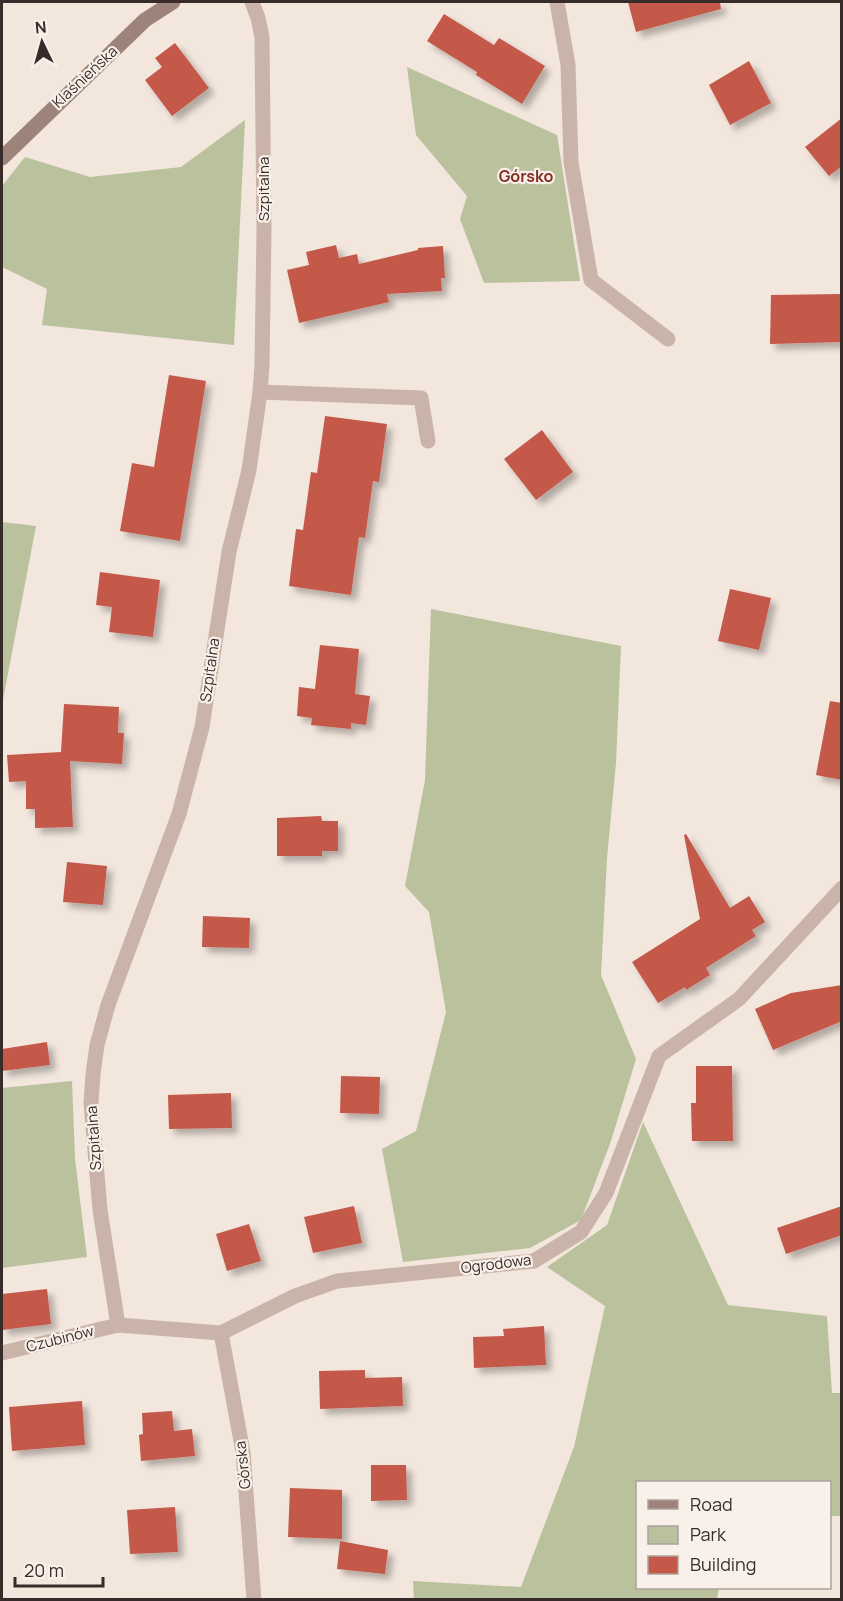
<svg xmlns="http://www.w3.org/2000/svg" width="843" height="1601" viewBox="0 0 843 1601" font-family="Manrope,sans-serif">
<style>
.green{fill:#b9c19d}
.building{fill:#c4594a;filter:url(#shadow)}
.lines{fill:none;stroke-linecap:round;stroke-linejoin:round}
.lane{stroke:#cab4a9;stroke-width:15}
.street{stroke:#cab4a9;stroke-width:15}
.secondary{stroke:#9e837a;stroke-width:15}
.labels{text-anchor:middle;stroke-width:4.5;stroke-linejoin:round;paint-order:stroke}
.street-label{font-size:15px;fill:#372c29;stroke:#f9f0ea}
.neighbourhood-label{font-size:16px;font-weight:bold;fill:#852f23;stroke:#f9f0ea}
</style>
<defs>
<filter id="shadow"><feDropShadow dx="5.5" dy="5.5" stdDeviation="3" flood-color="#0004"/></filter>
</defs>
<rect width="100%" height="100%" fill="#f2e6dd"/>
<!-- green -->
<g class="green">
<path d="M 407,67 L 557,135 L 580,281 L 484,283 L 460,219 L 467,196 L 416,135 Z"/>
<path d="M 245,120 L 234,345 L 42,325 L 47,289 L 2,267 L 2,186 L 25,157 L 90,177 L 181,167 Z"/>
<path d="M 2,522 L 36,526 L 2,705 Z"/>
<path d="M 431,609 L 621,646 L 616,763 L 607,858 L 601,975 L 636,1059 L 611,1141 L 581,1220 L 530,1248 L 403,1262 L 382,1149 L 416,1131 L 446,1012 L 429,912 L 405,886 L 425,780 Z"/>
<path d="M 72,1081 L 75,1159 L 87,1257 L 2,1268 L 2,1088 Z"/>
<path d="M 643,1122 L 728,1305 L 827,1316 L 832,1393 L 841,1393 L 841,1516 L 830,1516 L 830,1482 L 638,1482 L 638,1588 L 719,1588 L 717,1599 L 414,1599 L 413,1581 L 521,1587 L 574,1447 L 605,1306 L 547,1267 L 607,1225 Z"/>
</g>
<!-- building -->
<g class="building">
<path d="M 628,2 L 720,2 L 721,9 L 636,32 Z"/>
<path d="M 444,14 L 494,45 L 499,38 L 545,66 L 522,104 L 476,75 L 477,72 L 427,41 Z"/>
<path d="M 175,43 L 209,88 L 172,116 L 145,80 L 162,67 L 155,58 Z"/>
<path d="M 749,61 L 771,103 L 730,125 L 709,85 Z"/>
<path d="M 842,118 L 842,166 L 829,176 L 805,147 Z"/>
<path d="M 336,245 L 339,258 L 357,254 L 359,264 L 418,250 L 418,248 L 443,246 L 445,278 L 441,278 L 442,291 L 387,294 L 389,302 L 299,323 L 287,270 L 309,265 L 306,252 Z"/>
<path d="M 842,294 L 842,342 L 770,344 L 771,295 Z"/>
<path d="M 169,375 L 206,381 L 180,541 L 120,531 L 132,463 L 154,467 Z"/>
<path d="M 325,416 L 387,424 L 379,482 L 373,481 L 365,538 L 359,537 L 351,595 L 289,586 L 296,529 L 303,530 L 311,472 L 317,473 Z"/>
<path d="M 542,430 L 573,472 L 536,500 L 504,459 Z"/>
<path d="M 100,572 L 160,580 L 153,637 L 109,632 L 112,607 L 96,605 Z"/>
<path d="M 730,589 L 771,598 L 759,650 L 718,641 Z"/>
<path d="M 320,645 L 359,649 L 355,694 L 370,696 L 366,725 L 351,723 L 351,729 L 311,725 L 312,718 L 297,716 L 299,687 L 315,689 Z"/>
<path d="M 830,701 L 842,703 L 842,780 L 816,775 Z"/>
<path d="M 64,704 L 119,707 L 118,733 L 124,733 L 122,764 L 70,761 L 73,827 L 35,828 L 35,809 L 26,809 L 26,781 L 9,782 L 7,755 L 61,752 Z"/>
<path d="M 321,816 L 322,821 L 338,821 L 338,851 L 322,851 L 322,856 L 277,856 L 277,818 Z"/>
<path d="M 686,834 L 730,908 L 749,896 L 765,922 L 752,930 L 756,936 L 706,968 L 710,975 L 686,990 L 685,987 L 658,1003 L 632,962 L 700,919 L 684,835 Z"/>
<path d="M 67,862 L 107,866 L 103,905 L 63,902 Z"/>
<path d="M 203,916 L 250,918 L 249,948 L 202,947 Z"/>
<path d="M 842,985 L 842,1021 L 773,1050 L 755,1009 L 791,993 Z"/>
<path d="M 47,1042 L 50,1065 L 2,1071 L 2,1049 Z"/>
<path d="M 696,1066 L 732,1066 L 733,1141 L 692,1141 L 691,1103 L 696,1103 Z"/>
<path d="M 341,1076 L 380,1077 L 379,1114 L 340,1113 Z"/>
<path d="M 231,1093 L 232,1128 L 169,1129 L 168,1095 Z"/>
<path d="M 354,1206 L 362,1243 L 313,1253 L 304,1217 Z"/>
<path d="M 842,1206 L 842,1235 L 786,1254 L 777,1228 Z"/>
<path d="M 249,1224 L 261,1261 L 227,1271 L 216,1234 Z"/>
<path d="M 47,1289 L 51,1324 L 2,1330 L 2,1294 Z"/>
<path d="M 544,1326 L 546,1365 L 474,1368 L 473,1337 L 504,1336 L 503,1329 Z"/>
<path d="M 365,1370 L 365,1378 L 402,1377 L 403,1406 L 320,1409 L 319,1371 Z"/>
<path d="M 82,1401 L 85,1445 L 12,1451 L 9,1407 Z"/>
<path d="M 172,1411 L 174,1431 L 192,1429 L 195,1456 L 141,1461 L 139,1435 L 143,1434 L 142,1413 Z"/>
<path d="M 371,1465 L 406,1465 L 407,1500 L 371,1501 Z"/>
<path d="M 290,1488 L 342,1490 L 342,1539 L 288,1537 Z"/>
<path d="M 175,1507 L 178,1552 L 130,1554 L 127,1510 Z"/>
<path d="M 340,1541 L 388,1550 L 385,1574 L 337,1569 Z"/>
</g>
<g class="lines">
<!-- lane -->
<g class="lane">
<path d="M 557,2 L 568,65 L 571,162 L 591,280 L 668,339"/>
<path d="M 260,392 L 421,398 L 428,441"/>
</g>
<!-- street -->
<g class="street">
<path d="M 118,1325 L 100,1210 L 91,1103 L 93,1074 L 97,1045 L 108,1005 L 179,814 L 202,727 L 229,552 L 249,470 L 260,392 L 262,365 L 264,230 L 262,37 L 258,18 L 252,2"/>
<path d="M 221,1333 L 243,1452 L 254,1600"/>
<path d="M 2,1353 L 118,1325 L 221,1333 L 295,1296 L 337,1281 L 534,1261 L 581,1232 L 606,1193 L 659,1056 L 739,999 L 842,888"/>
</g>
<!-- secondary -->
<path class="secondary" d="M 2,158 L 145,20 L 173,2"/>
</g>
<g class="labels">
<!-- street labels -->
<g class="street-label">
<text transform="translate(85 77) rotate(-43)" y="5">Klaśnieńska</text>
<text transform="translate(264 189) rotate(-90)" y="5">Szpitalna</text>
<text transform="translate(210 670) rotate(-82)" y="5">Szpitalna</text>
<text transform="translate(94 1138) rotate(-94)" y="5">Szpitalna</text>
<text transform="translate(496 1264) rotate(-7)" y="5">Ogrodowa</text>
<text transform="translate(60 1339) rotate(-14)" y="5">Czubinów</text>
<text transform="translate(243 1465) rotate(-96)" y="5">Górska</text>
</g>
<!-- neighbourhood labels -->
<g class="neighbourhood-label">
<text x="526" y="182">Górsko</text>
</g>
</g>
<!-- border -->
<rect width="843" height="1601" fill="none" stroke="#372c29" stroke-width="6"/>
<!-- legend -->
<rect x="636" y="1481" width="195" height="108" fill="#f9f0ea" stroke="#aba29d" stroke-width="1.5"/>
<rect x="648" y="1500" width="30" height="9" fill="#9e837a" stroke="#aba29d" stroke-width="1.5"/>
<text x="690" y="1511" font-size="18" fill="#372c29">Road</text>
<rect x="648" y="1526" width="30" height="18" fill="#b9c19d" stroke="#aba29d" stroke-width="1.5"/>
<text x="690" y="1541" font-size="18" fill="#372c29">Park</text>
<rect x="648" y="1556" width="30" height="18" fill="#c4594a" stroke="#aba29d" stroke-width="1.5"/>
<text x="690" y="1571" font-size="18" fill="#372c29">Building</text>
<!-- north arrow -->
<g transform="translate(42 42) rotate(355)" stroke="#f9f0ea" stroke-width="4.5" paint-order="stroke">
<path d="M0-4.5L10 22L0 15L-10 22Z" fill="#372c29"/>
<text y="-9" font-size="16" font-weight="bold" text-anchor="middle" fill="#372c29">N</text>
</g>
<!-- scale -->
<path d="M15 1577v9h88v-9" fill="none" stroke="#372c29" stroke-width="3"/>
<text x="24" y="1577" font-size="18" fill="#372c29" stroke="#f9f0ea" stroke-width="4.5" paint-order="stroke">20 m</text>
</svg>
